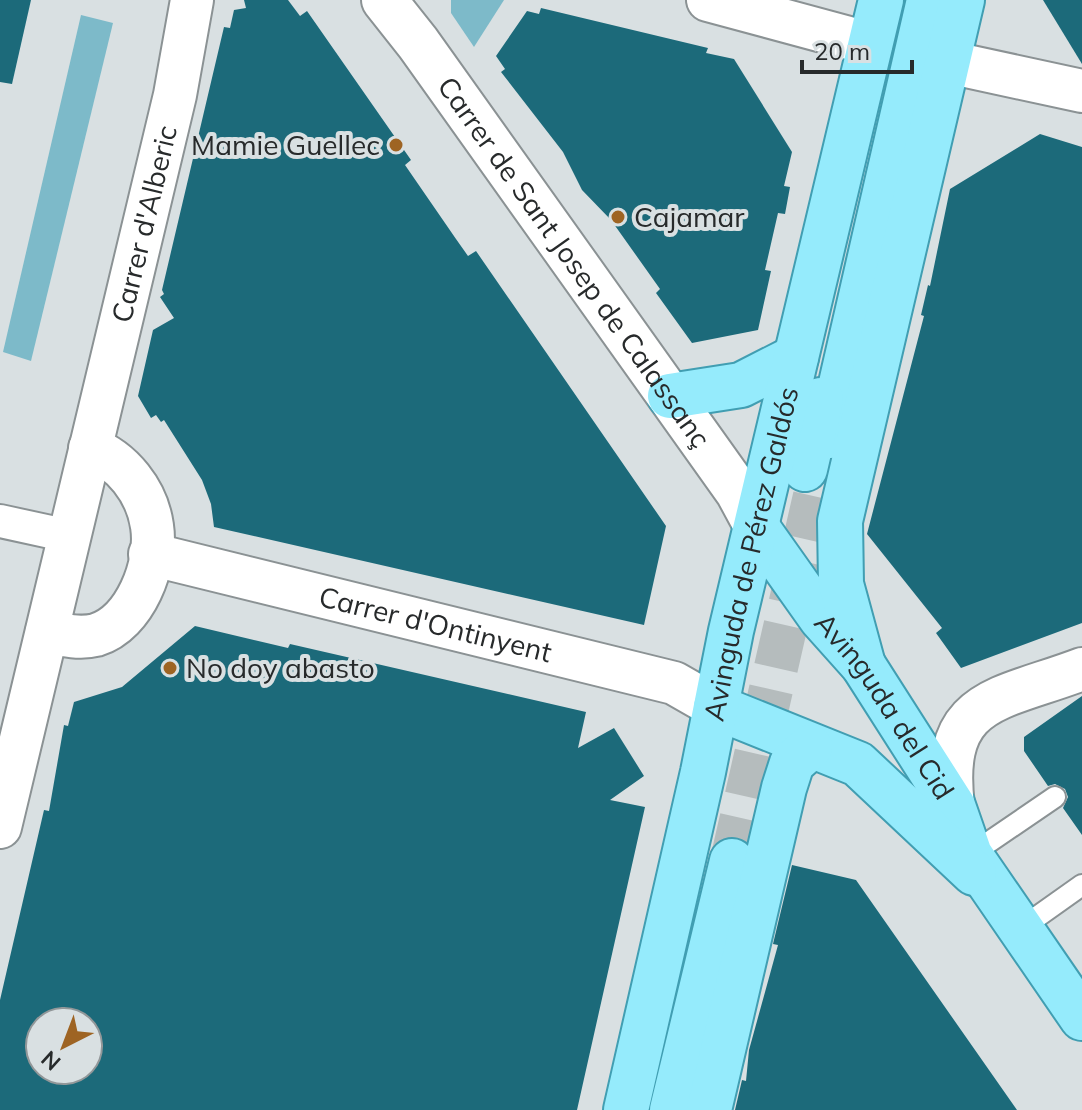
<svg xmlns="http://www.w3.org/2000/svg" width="1082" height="1110" viewBox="0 0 1082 1110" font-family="Mulish,sans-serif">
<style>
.green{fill:#7dbac9}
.building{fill:#1c6a7a;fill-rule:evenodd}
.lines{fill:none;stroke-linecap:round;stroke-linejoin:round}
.primary-tunnel{stroke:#b5bcbd;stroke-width:44;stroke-dasharray:44 22;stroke-linecap:butt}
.service-casing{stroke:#8b9294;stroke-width:24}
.pedestrian-casing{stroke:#8b9294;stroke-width:36}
.minor-casing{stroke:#8b9294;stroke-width:46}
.secondary-casing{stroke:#8b9294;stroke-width:48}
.primary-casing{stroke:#419eb2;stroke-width:48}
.service{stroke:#fff;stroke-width:20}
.pedestrian{stroke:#fff;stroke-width:32}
.minor{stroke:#fff;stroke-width:42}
.secondary{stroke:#fff;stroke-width:44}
.primary{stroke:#95ebfc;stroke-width:44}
.poi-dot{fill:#9e6423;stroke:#d9e0e2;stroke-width:3}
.labels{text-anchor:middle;stroke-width:8;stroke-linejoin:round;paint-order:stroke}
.poi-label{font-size:28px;fill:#272a2b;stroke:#d9e0e2;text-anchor:start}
.street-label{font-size:28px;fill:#272a2b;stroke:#d9e0e2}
</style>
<rect width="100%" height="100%" fill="#d9e0e2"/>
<!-- green -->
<g class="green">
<path d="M 504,0 L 474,47 L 451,13 L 451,0 Z"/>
<path d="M 81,15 L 113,23 L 31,361 L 3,352 Z"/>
</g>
<!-- building -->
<g class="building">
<path d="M 0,0 L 31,0 L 12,84 L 0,82 Z"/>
<path d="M 244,0 L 288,0 L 300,16 L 307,11 L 411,160 L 405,165 L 456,239 L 468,256 L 476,251 L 666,526 L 644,625 L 214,527 L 211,504 L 202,480 L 164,420 L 161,422 L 156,415 L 151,418 L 138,396 L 153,330 L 174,318 L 160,297 L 164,294 L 162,290 L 224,27 L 230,28 L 234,10 L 246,8 Z"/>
<path d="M 1043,0 L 1082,0 L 1082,64 Z"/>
<path d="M 541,8 L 708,48 L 706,53 L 734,59 L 792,152 L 784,186 L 790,187 L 785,214 L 778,213 L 765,270 L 771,271 L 758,330 L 692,343 L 656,293 L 660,289 L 611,220 L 582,190 L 563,152 L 501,72 L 505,69 L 496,56 L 527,11 L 539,14 Z"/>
<path d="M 1040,134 L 1082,147 L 1082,623 L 961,668 L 936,633 L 942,628 L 867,534 L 924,316 L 921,315 L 928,285 L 930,286 L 950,189 Z"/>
<path d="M 195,626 L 288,648 L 290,644 L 586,712 L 578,748 L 614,728 L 644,776 L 610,800 L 645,807 L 577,1110 L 0,1110 L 0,1000 L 44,810 L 49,811 L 64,725 L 68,726 L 74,702 L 122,687 ZM 40,1022 L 88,1022 L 88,1070 L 40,1070 Z"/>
<path d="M 1082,696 L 1082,835 L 1063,808 L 1068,797 L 1065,789 L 1055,784 L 1048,786 L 1024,751 L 1024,737 Z"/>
<path d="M 792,865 L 856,880 L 1017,1110 L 735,1110 L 742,1080 L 746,1081 L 749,1050 L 778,945 L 773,944 Z"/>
</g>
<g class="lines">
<!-- primary-tunnel -->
<path class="primary-tunnel" d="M 732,861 L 820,474"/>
<!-- service casing -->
<g class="service-casing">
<g id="service">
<path d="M 970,855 L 1055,797"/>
<path d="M 1020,929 L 1082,885"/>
</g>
</g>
<!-- pedestrian casing -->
<g class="pedestrian-casing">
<path id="pedestrian" d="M 0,521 L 69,536"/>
</g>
<!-- minor casing -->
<g class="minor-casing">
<g id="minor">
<path d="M 708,0 L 871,44"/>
<path d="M 948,62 L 1082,91"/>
<path id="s1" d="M 150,554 L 674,683 L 716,707"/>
<path d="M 47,632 C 62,635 80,639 96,635 C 135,623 158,565 152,526 C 147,491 122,460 90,448"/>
<path d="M 953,806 C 940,697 998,701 1082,669"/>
<path id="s2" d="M 0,827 L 175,95 L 192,0"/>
</g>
</g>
<!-- secondary casing -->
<g class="secondary-casing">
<g id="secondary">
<path id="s3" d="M 384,0 L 418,43 L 738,492 L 758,529"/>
</g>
</g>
<!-- primary casing -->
<g class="primary-casing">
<g id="primary">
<path d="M 670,396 L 741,385 L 796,357"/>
<path d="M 829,436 L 929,0"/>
<path d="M 805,469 L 821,400"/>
<path id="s4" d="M 758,529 L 821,618 L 863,665 L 953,806 L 970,855 L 1082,1018"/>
<path d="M 863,665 L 841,584 L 840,521 L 962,0"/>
<path d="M 716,707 L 858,764 L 974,873"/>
<path id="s5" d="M 626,1110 L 703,772 L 731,631 L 881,0"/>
<path d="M 672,1110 L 732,861"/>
<path d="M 709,1110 L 784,788 L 792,763 L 810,747"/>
</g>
</g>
<!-- service -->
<use href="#service" class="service"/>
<!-- pedestrian -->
<use href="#pedestrian" class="pedestrian"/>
<!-- minor -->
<use href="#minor" class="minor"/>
<!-- secondary -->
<use href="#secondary" class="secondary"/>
<!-- primary -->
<use href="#primary" class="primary"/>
</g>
<!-- markers -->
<g class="poi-dot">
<circle cx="396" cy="145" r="8"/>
<circle cx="618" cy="217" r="8"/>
<circle cx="170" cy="668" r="8"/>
</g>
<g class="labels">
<!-- poi labels -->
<g class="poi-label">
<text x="380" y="155" text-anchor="end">Mamie Guellec</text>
<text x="634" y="227">Cajamar</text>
<text x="186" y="678">No doy abasto</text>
</g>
<!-- street labels -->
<g class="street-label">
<text dy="10" stroke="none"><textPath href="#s2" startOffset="620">Carrer d'Alberic</textPath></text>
<text dy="10" stroke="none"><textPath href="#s3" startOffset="324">Carrer de Sant Josep de Calassanç</textPath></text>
<text dy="10" stroke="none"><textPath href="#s5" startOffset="570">Avinguda de Pérez Galdós</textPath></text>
<text dy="10" stroke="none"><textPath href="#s1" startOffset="294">Carrer d'Ontinyent</textPath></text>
<text dy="10" stroke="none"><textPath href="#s4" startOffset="218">Avinguda del Cid</textPath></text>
</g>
</g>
<!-- north arrow -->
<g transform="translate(64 1046) rotate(222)"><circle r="38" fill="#d9e0e2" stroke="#929799" stroke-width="2"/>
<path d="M0-6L14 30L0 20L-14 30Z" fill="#9e6423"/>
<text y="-12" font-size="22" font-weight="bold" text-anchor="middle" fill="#272a2b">N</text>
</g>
<!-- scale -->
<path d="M802 60v12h110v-12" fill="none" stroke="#272a2b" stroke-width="4"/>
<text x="814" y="60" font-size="24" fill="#272a2b" stroke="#d9e0e2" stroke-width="6" paint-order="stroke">20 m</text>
</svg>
